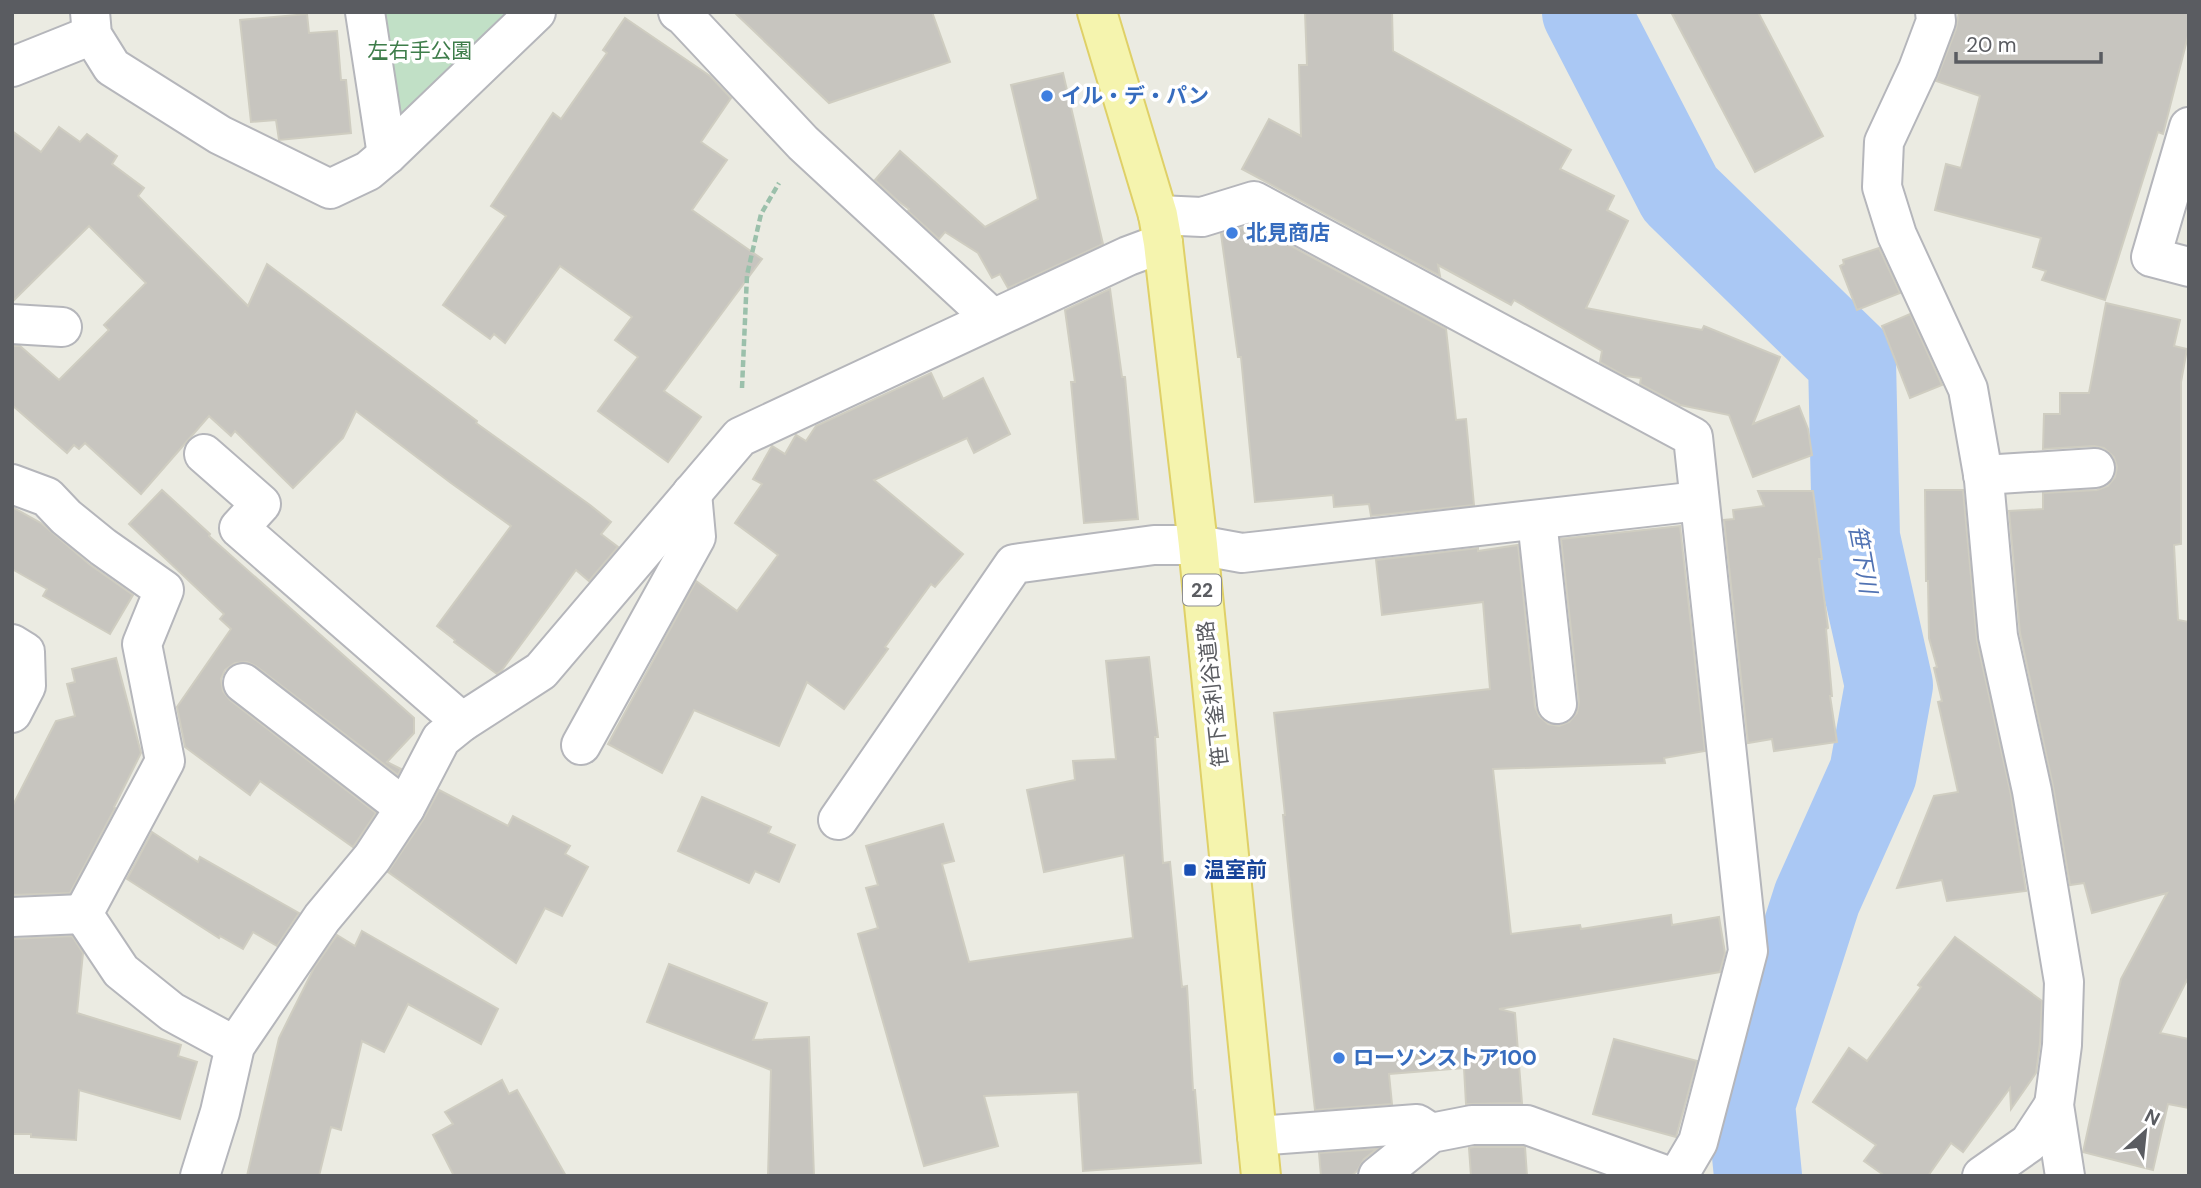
<svg xmlns="http://www.w3.org/2000/svg" width="2201" height="1188" viewBox="0 0 2201 1188" font-family="'DM Sans','Noto Sans JP',sans-serif">
<style>
.green{fill:#c1e0c6}
.lines{fill:none;stroke-linecap:round;stroke-linejoin:round}
.river{stroke:#aac8f4;stroke-width:88}
.building{fill:#c7c5bf;stroke:#cfcdc1;stroke-width:2}
.minor-casing{stroke:#b5b6bb;stroke-width:42}
.major-casing{stroke:#dfd067;stroke-width:42}
.path{stroke:#9bc0ab;stroke-width:4.5;stroke-dasharray:7 3.5;stroke-linecap:butt}
.minor{stroke:#fff;stroke-width:38}
.major{stroke:#f5f4ae;stroke-width:38}
.shop-dot{fill:#3f7fe0;stroke:#fff;stroke-width:2.5}
.transit-dot{fill:#1a4fb4;stroke:#fff;stroke-width:2.5}
.labels{text-anchor:middle;stroke-width:7;stroke-linejoin:round;paint-order:stroke}
.shield{fill:#fff;stroke:#8c8d90;stroke-width:2}
.shield-label{font-size:19px;font-weight:bold;fill:#5a5c61}
.park-label{font-size:21px;fill:#3e7d4a;stroke:#fff}
.shop-label{font-size:21px;font-weight:bold;fill:#366cbe;stroke:#fff;text-anchor:start}
.street-label{font-size:21px;fill:#5a5c61;stroke:#fff}
.transit-label{font-size:21px;font-weight:bold;fill:#164399;stroke:#fff;text-anchor:start}
.water-label{font-size:23px;font-style:italic;fill:#5072b3;stroke:#fff}
</style>
<rect width="100%" height="100%" fill="#ebebe2"/>
<!-- green -->
<path class="green" d="M 377,12 L 513,12 L 408,117 L 384,108 Z"/>
<g class="lines">
<!-- river -->
<path class="river" d="M 1586,12 L 1680,194 L 1852,361 L 1856,538 L 1889,685 L 1873,773 L 1817,898 L 1751,1104 L 1758,1176"/>
</g>
<!-- building -->
<g class="building">
<path d="M 734,12 L 932,12 L 950,62 L 829,103 Z"/>
<path d="M 1305,12 L 1392,12 L 1393,51 L 1571,150 L 1560,169 L 1614,196 L 1607,210 L 1628,221 L 1586,308 L 1702,330 L 1704,326 L 1780,357 L 1753,424 L 1799,406 L 1808,429 L 1812,455 L 1753,477 L 1729,415 L 1680,405 L 1640,384 L 1641,378 L 1625,376 L 1600,362 L 1602,351 L 1514,300 L 1511,305 L 1438,265 L 1440,276 L 1242,169 L 1269,119 L 1301,136 L 1299,65 L 1307,65 Z"/>
<path d="M 1671,12 L 1758,12 L 1823,136 L 1755,172 Z"/>
<path d="M 1959,12 L 2189,12 L 2189,32 L 2163,134 L 2158,132 L 2105,300 L 2042,280 L 2046,271 L 2033,267 L 2041,238 L 1935,210 L 1946,164 L 1961,168 L 1980,96 L 1936,81 L 1956,29 Z"/>
<path d="M 307,14 L 309,33 L 337,31 L 341,80 L 346,80 L 351,133 L 279,140 L 276,120 L 251,122 L 240,20 Z"/>
<path d="M 625,18 L 710,76 L 731,98 L 701,142 L 727,160 L 692,210 L 762,259 L 664,391 L 701,417 L 668,462 L 598,411 L 638,357 L 615,340 L 632,317 L 560,266 L 505,343 L 494,334 L 490,339 L 443,305 L 506,216 L 491,206 L 553,113 L 561,119 L 607,53 L 603,50 Z"/>
<path d="M 1063,73 L 1103,244 L 1008,288 L 1000,274 L 992,278 L 978,253 L 945,232 L 939,239 L 908,211 L 909,209 L 898,201 L 875,180 L 900,151 L 985,227 L 1038,199 L 1011,85 Z"/>
<path d="M 59,127 L 80,142 L 87,134 L 117,156 L 112,164 L 144,188 L 138,196 L 248,306 L 267,264 L 477,421 L 476,423 L 590,505 L 611,522 L 601,534 L 618,547 L 589,581 L 576,570 L 502,670 L 497,674 L 454,642 L 455,640 L 437,626 L 511,526 L 451,483 L 356,411 L 343,438 L 293,488 L 235,431 L 231,436 L 209,416 L 141,494 L 85,443 L 79,449 L 74,445 L 67,453 L 12,405 L 12,346 L 20,346 L 59,380 L 109,330 L 104,325 L 146,283 L 89,226 L 12,302 L 12,131 L 41,152 Z"/>
<path d="M 1252,225 L 1446,329 L 1456,420 L 1466,419 L 1474,505 L 1371,516 L 1369,504 L 1334,507 L 1333,495 L 1255,502 L 1241,357 L 1238,357 L 1221,234 Z"/>
<path d="M 1879,248 L 1900,293 L 1857,310 L 1840,266 L 1844,264 L 1843,260 Z"/>
<path d="M 1110,289 L 1122,377 L 1125,377 L 1138,519 L 1084,523 L 1071,382 L 1075,382 L 1065,310 Z"/>
<path d="M 2106,303 L 2180,320 L 2174,346 L 2187,349 L 2181,382 L 2181,544 L 2174,545 L 2178,620 L 2189,622 L 2189,976 L 2160,1033 L 2189,1039 L 2189,1108 L 2168,1104 L 2153,1170 L 2083,1152 L 2121,979 L 2167,893 L 2092,913 L 2084,883 L 2070,885 L 2053,786 L 2020,633 L 2009,511 L 2043,509 L 2043,493 L 2097,490 L 2108,486 L 2115,477 L 2117,467 L 2114,457 L 2104,448 L 2094,446 L 2043,449 L 2044,414 L 2060,414 L 2060,393 L 2089,393 Z"/>
<path d="M 1910,314 L 1942,385 L 1910,398 L 1882,326 Z"/>
<path d="M 931,373 L 943,399 L 983,378 L 1010,434 L 974,453 L 967,438 L 874,480 L 963,554 L 935,587 L 931,584 L 885,647 L 888,649 L 844,709 L 807,682 L 779,746 L 694,710 L 662,773 L 608,744 L 696,581 L 737,611 L 778,555 L 735,523 L 762,484 L 753,479 L 772,446 L 785,454 L 796,435 L 806,441 L 816,426 Z"/>
<path d="M 162,490 L 210,534 L 209,536 L 414,718 L 414,733 L 387,762 L 401,769 L 398,775 L 256,666 L 247,662 L 235,663 L 225,670 L 221,679 L 223,691 L 230,700 L 376,813 L 353,847 L 260,781 L 250,795 L 185,747 L 177,707 L 231,629 L 220,619 L 224,614 L 129,524 Z"/>
<path d="M 1925,490 L 1963,490 L 1977,641 L 2011,795 L 2026,891 L 1947,901 L 1942,880 L 1897,888 L 1934,796 L 1958,792 L 1938,702 L 1942,701 L 1934,668 L 1937,667 L 1929,638 L 1928,581 L 1926,581 Z"/>
<path d="M 1758,491 L 1813,491 L 1822,559 L 1819,559 L 1828,628 L 1826,629 L 1832,696 L 1830,696 L 1837,742 L 1774,751 L 1772,739 L 1748,743 L 1724,520 L 1734,519 L 1733,510 L 1764,506 Z"/>
<path d="M 12,507 L 41,523 L 89,564 L 133,595 L 110,634 L 43,596 L 47,589 L 12,569 Z"/>
<path d="M 1680,526 L 1705,751 L 1664,758 L 1665,763 L 1493,769 L 1511,934 L 1580,925 L 1581,929 L 1671,915 L 1672,925 L 1719,917 L 1725,953 L 1720,972 L 1499,1009 L 1515,1013 L 1522,1103 L 1466,1104 L 1464,1068 L 1389,1074 L 1392,1104 L 1315,1110 L 1293,916 L 1283,815 L 1285,815 L 1274,713 L 1490,689 L 1483,602 L 1382,615 L 1376,560 L 1478,548 L 1478,551 L 1518,545 L 1535,707 L 1539,716 L 1548,724 L 1559,726 L 1569,722 L 1577,713 L 1579,702 L 1561,539 Z"/>
<path d="M 1149,657 L 1158,737 L 1155,737 L 1163,863 L 1170,862 L 1182,987 L 1187,986 L 1193,1090 L 1195,1090 L 1201,1163 L 1083,1171 L 1078,1092 L 984,1096 L 998,1146 L 924,1166 L 858,934 L 878,928 L 866,888 L 878,885 L 866,846 L 943,824 L 954,861 L 942,864 L 969,962 L 1133,938 L 1124,855 L 1044,872 L 1027,790 L 1075,780 L 1073,761 L 1116,759 L 1106,661 Z"/>
<path d="M 116,658 L 141,753 L 114,807 L 115,808 L 70,893 L 12,895 L 12,807 L 56,721 L 75,716 L 67,684 L 75,682 L 72,669 Z"/>
<path d="M 439,790 L 508,826 L 513,816 L 570,846 L 565,854 L 588,867 L 562,916 L 545,908 L 516,963 L 388,872 L 423,820 Z"/>
<path d="M 702,797 L 771,827 L 768,833 L 795,845 L 779,882 L 755,871 L 749,883 L 678,851 Z"/>
<path d="M 152,832 L 198,862 L 200,857 L 299,913 L 277,946 L 253,932 L 243,949 L 220,936 L 219,938 L 127,879 Z"/>
<path d="M 362,931 L 498,1009 L 481,1044 L 408,1004 L 384,1052 L 362,1041 L 341,1130 L 331,1127 L 319,1176 L 247,1176 L 279,1038 L 314,968 L 337,935 L 355,946 Z"/>
<path d="M 72,936 L 83,953 L 77,1013 L 181,1045 L 178,1056 L 197,1062 L 180,1119 L 79,1090 L 76,1140 L 31,1137 L 31,1134 L 12,1134 L 12,939 Z"/>
<path d="M 1955,937 L 2042,1001 L 2040,1043 L 2036,1073 L 2011,1109 L 2010,1088 L 1963,1152 L 1951,1143 L 1928,1176 L 1885,1176 L 1864,1161 L 1876,1145 L 1813,1102 L 1849,1048 L 1867,1061 L 1921,987 L 1918,985 Z"/>
<path d="M 669,964 L 767,1003 L 753,1040 L 809,1037 L 814,1176 L 768,1176 L 771,1070 L 647,1022 Z"/>
<path d="M 1614,1039 L 1697,1061 L 1676,1137 L 1593,1114 Z"/>
<path d="M 502,1080 L 509,1094 L 517,1090 L 566,1176 L 454,1176 L 433,1135 L 453,1124 L 445,1112 Z"/>
<path d="M 1474,1147 L 1525,1147 L 1527,1176 L 1471,1176 L 1469,1148 Z"/>
<path d="M 1377,1149 L 1364,1159 L 1357,1171 L 1351,1176 L 1321,1176 L 1319,1153 Z"/>
</g>
<g class="lines">
<!-- minor casing -->
<g class="minor-casing">
<g id="minor">
<path d="M 90,12 L 92,35 L 112,67 L 220,135 L 330,189 L 368,171 L 387,155 L 536,12"/>
<path d="M 365,12 L 387,155"/>
<path d="M 678,12 L 684,16 L 803,143 L 992,318"/>
<path d="M 1935,12 L 1936,21 L 1918,69 L 1884,142 L 1882,187 L 1897,235 L 1968,389 L 1984,480 L 1998,636 L 2032,791 L 2064,982 L 2062,1045 L 2054,1105 L 2065,1176"/>
<path d="M 12,67 L 92,35"/>
<path d="M 2189,127 L 2151,257 L 2189,267"/>
<path d="M 1158,215 L 1202,217 L 1254,201 L 1693,437 L 1748,951 L 1698,1142 L 1678,1176"/>
<path d="M 12,324 L 62,327"/>
<path d="M 204,454 L 261,504 L 239,528 L 462,722"/>
<path d="M 1983,475 L 2095,468"/>
<path d="M 12,484 L 47,497 L 66,517 L 103,547 L 164,590 L 142,644 L 165,761 L 83,914 L 121,971 L 172,1012 L 235,1046"/>
<path d="M 1537,520 L 1557,704"/>
<path d="M 12,644 L 25,652 L 26,686 L 12,713"/>
<path d="M 243,683 L 405,808"/>
<path d="M 581,745 L 696,537 L 692,493"/>
<path d="M 838,820 L 1014,564 L 1154,545 L 1198,545 L 1242,553 L 1699,501"/>
<path d="M 12,917 L 83,914"/>
<path d="M 1257,1136 L 1417,1124 L 1431,1133"/>
<path d="M 200,1176 L 220,1112 L 235,1046 L 322,918 L 372,858 L 405,808 L 441,739 L 462,722 L 541,671 L 740,437 L 1128,256 L 1163,243"/>
<path d="M 1378,1176 L 1431,1133 L 1472,1125 L 1527,1125 L 1668,1176"/>
<path d="M 1982,1176 L 2029,1143 L 2054,1105"/>
</g>
</g>
<!-- major casing -->
<g class="major-casing">
<path id="major" d="M 1097,12 L 1158,215 L 1163,243 L 1198,545 L 1261,1176"/>
</g>
<!-- path -->
<path class="path" d="M 742,388 L 747,275 L 761,214 L 779,183"/>
<!-- minor -->
<use href="#minor" class="minor"/>
<!-- major -->
<use href="#major" class="major"/>
</g>
<!-- markers -->
<g class="shop-dot">
<circle cx="1047" cy="96" r="7"/>
<circle cx="1232" cy="233" r="7"/>
<circle cx="1339" cy="1058" r="7"/>
</g>
<rect class="transit-dot" x="1183" y="863" width="14" height="14" rx="3.5"/>
<g class="labels">
<!-- shield labels -->
<rect class="shield" x="1183" y="574.5" width="38" height="31" rx="5"/>
<g class="shield-label">
<text x="1202" y="597">22</text>
</g>
<!-- park labels -->
<g class="park-label">
<text x="420" y="58">左右手公園</text>
</g>
<!-- shop labels -->
<g class="shop-label">
<text x="1061" y="103">イル・デ・パン</text>
<text x="1246" y="240">北見商店</text>
<text x="1353" y="1065">ローソンストア100</text>
</g>
<!-- street labels -->
<g class="street-label">
<text transform="translate(1213 694) rotate(-96)" y="7">笹下釜利谷道路</text>
</g>
<!-- transit labels -->
<g class="transit-label">
<text x="1204" y="877">温室前</text>
</g>
<!-- water labels -->
<g class="water-label">
<text transform="translate(1863 559) rotate(80)" y="8">笹下川</text>
</g>
</g>
<!-- border -->
<rect width="2201" height="1188" fill="none" stroke="#5a5c61" stroke-width="28"/>
<!-- north arrow -->
<g transform="translate(2145 1132) rotate(27)" stroke="#ffffff" stroke-width="5" paint-order="stroke">
<path d="M0-5L12 26L0 18L-12 26Z" fill="#5a5c61"/>
<text y="-10" font-size="19" font-weight="bold" text-anchor="middle" fill="#5a5c61">N</text>
</g>
<!-- scale -->
<path d="M1956 52v10h145v-10" fill="none" stroke="#5a5c61" stroke-width="3.5"/>
<text x="1966" y="52" font-size="21" fill="#5a5c61" stroke="#ffffff" stroke-width="5" paint-order="stroke">20 m</text>
</svg>
